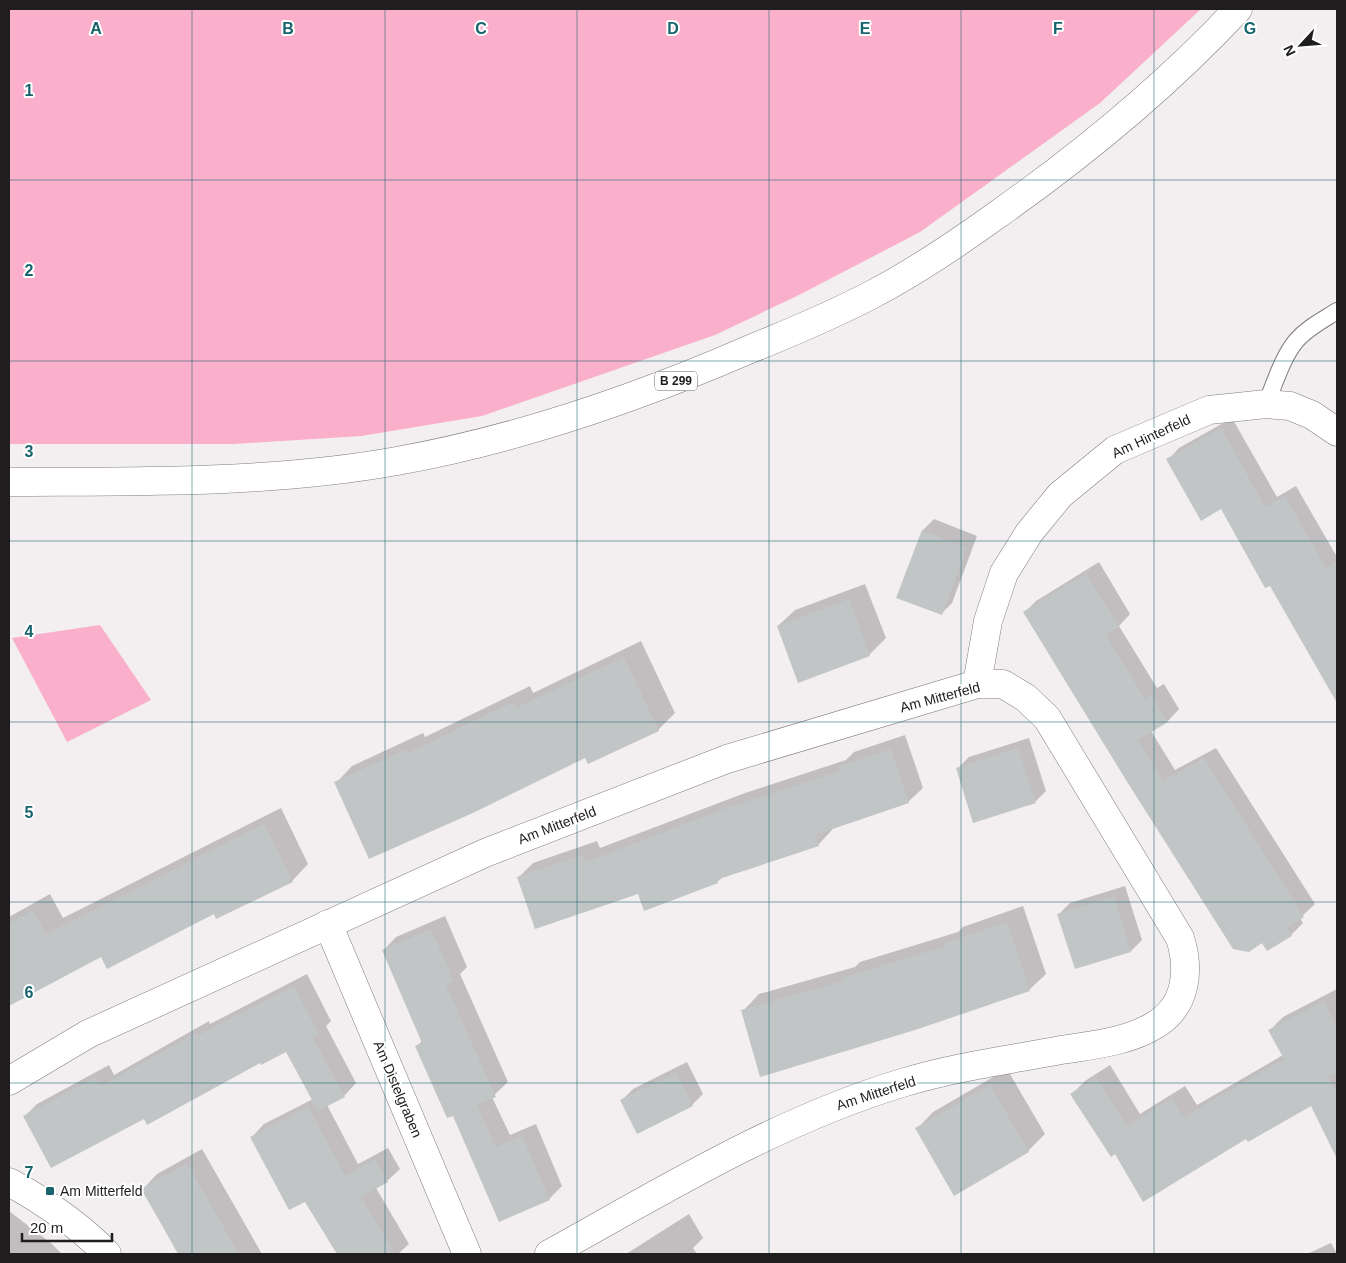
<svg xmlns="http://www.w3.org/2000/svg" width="1346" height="1263" viewBox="0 0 1346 1263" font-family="Helvetica,sans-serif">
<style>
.green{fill:#faafcb}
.shadow{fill:#0003}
.building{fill:#c1c5c6}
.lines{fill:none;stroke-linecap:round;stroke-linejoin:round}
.service-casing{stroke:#817d7f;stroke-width:18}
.minor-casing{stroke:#817d7f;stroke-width:29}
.primary-casing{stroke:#817d7f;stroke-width:29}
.service{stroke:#fff;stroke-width:16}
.minor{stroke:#fff;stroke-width:28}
.primary{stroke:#fff;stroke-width:28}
.grid{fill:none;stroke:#17646d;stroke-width:1;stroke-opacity:0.55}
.poi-dot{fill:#17646d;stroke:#fff;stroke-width:2}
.labels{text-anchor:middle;stroke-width:4;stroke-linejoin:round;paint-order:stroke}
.shield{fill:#fff;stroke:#626162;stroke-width:1}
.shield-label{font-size:12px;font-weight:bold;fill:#1f1d1e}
.street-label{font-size:14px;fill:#1f1d1e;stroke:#fff}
.poi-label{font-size:14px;fill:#1f1d1e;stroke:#fff;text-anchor:start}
.grid-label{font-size:16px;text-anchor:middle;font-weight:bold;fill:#17646d;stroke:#fff;stroke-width:4;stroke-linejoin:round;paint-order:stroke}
</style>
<rect width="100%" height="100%" fill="#f3eef0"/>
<!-- green -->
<g class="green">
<path d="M 9,9 L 1201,9 L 1100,103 L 920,232 L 801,294 L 715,335 L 482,416 L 361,436 L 234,444 L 9,444 Z"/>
<path d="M 100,625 L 151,700 L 67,742 L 12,638 Z"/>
</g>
<!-- shadow -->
<g class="shadow">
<path d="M 1232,418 L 1277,497 L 1296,486 L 1337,557 L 1337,701 L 1270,584 L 1221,508 L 1168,460 L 1179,448 Z"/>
<path d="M 934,519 L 977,536 L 952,603 L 941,614 L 923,530 Z"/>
<path d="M 1099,562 L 1130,614 L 1119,626 L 1157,688 L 1164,684 L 1179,709 L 1168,721 L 1151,731 L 1175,770 L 1216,748 L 1315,904 L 1300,918 L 1303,923 L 1291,935 L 1267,950 L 1025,612 L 1036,601 Z"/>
<path d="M 865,584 L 886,638 L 869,655 L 778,626 L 795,610 Z"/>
<path d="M 641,641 L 675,713 L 658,730 L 586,756 L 336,783 L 352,766 L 423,733 L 425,737 L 530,686 L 533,693 Z"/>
<path d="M 905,735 L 923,788 L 908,802 L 832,828 L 832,830 L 818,845 L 723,877 L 717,882 L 639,893 L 519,877 L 533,863 L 597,841 L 600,848 L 745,793 L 846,760 L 854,752 Z"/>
<path d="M 1029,738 L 1046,791 L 1035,802 L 957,769 L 969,757 Z"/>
<path d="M 281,808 L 308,864 L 292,881 L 101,955 L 9,1005 L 9,917 L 50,894 L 63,918 Z"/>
<path d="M 1125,886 L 1142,940 L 1131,951 L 1076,968 L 1059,914 L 1070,903 Z"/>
<path d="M 1023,906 L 1046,974 L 1029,990 L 743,1011 L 759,994 L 855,967 L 860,962 L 958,932 L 963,927 Z"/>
<path d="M 445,916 L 467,967 L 460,974 L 508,1082 L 492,1097 L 510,1135 L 536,1124 L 562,1186 L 549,1199 L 454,1114 L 417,1046 L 422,1041 L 383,951 L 396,937 Z"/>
<path d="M 307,974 L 331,1021 L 326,1026 L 356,1083 L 344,1096 L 327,1105 L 358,1164 L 388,1148 L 400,1169 L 387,1181 L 376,1188 L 409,1244 L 398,1254 L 339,1254 L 306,1200 L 252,1137 L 264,1124 L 313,1099 L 287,1050 L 144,1117 L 25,1116 L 37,1104 L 109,1065 L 114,1075 L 209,1021 L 210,1024 Z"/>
<path d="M 1337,989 L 1337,1127 L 1326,1133 L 1312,1105 L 1247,1137 L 1115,1153 L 1072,1094 L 1085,1081 L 1110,1065 L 1140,1114 L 1185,1086 L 1197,1105 L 1283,1055 L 1270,1030 L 1283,1017 Z"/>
<path d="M 687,1062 L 703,1094 L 692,1105 L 622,1100 L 633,1089 Z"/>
<path d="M 1007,1069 L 1045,1134 L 1028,1151 L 917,1129 L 933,1112 Z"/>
<path d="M 202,1149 L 262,1254 L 180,1254 L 143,1189 L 157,1174 Z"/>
<path d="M 9,1211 L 52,1244 L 62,1254 L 9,1254 Z"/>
<path d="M 689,1214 L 703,1238 L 693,1248 L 697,1254 L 626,1254 Z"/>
<path d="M 1331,1243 L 1337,1254 L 1307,1254 Z"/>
</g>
<!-- building -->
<g class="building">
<path d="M 1221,428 L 1265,507 L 1285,496 L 1326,568 L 1337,561 L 1337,703 L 1270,586 L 1265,588 L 1221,509 L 1201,521 L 1166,459 Z"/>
<path d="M 922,530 L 967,548 L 942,615 L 896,598 Z"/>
<path d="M 1086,573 L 1119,627 L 1106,635 L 1145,699 L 1152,695 L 1168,722 L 1138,740 L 1163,781 L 1204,758 L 1304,917 L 1287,928 L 1292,936 L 1267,951 L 1262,943 L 1249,952 L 1233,949 L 1126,780 L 1023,612 Z"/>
<path d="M 849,599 L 870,656 L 798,683 L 777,626 Z"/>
<path d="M 624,657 L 659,731 L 588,764 L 585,758 L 475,812 L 369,859 L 334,782 L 407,749 L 408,753 L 513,702 L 516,708 Z"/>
<path d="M 1018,748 L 1036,803 L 973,823 L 956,768 Z"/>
<path d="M 891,749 L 909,803 L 815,835 L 819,846 L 716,880 L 718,883 L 644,911 L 638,894 L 535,929 L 517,877 L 583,855 L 586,862 L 729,807 L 840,771 L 838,766 Z"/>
<path d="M 264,824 L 293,882 L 216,919 L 214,914 L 107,969 L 101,957 L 9,1006 L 9,923 L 33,910 L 46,934 Z"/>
<path d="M 1114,896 L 1131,952 L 1075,969 L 1057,914 Z"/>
<path d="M 1007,922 L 1030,991 L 915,1030 L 760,1077 L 741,1010 L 843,981 L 842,978 L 946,946 L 945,943 Z"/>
<path d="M 431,929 L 454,981 L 446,985 L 496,1097 L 477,1105 L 496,1147 L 522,1136 L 550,1200 L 499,1222 L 453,1116 L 447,1118 L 415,1046 L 422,1043 L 382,950 Z"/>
<path d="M 294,986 L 319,1035 L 313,1038 L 345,1097 L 318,1111 L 286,1052 L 261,1065 L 260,1063 L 147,1125 L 144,1119 L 51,1168 L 23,1116 L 96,1077 L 101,1086 L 196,1033 L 197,1036 Z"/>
<path d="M 1324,1001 L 1337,1027 L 1337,1072 L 1328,1077 L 1337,1094 L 1337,1159 L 1311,1106 L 1248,1142 L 1246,1139 L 1143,1202 L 1115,1154 L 1111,1157 L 1070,1094 L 1096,1077 L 1127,1126 L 1172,1098 L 1184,1117 L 1284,1059 L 1268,1030 Z"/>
<path d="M 676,1072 L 693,1106 L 637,1134 L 620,1100 Z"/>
<path d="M 990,1085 L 1029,1152 L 954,1196 L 915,1128 Z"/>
<path d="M 308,1106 L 345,1176 L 375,1159 L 388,1182 L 361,1197 L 395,1254 L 337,1254 L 305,1202 L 289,1210 L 250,1137 Z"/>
<path d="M 187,1163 L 239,1254 L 178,1254 L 159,1220 L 141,1189 Z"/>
</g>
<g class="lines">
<!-- service casing -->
<g class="service-casing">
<path id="service" d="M 1266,404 C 1275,383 1282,358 1296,341 C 1307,328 1323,320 1337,311"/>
</g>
<!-- minor casing -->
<g class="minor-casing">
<g id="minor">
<path d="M 977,684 L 988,621 L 1004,573 L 1029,533 L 1060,495 L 1115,450 L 1209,410 L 1266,404 L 1290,406 L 1312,415 L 1337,432"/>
<path d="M 328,924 L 467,1254"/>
<path d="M 9,1081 L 88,1034 L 485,853 L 727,759 L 977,684 L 1003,684 L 1026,698 L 1047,718 L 1180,938 C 1190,970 1187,1006 1155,1025 C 1128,1042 1092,1045 1061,1050 C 1008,1060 954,1067 902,1083 C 776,1121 663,1191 549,1254"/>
<path d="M 9,1182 C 42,1200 82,1227 107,1254"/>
</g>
</g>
<!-- primary casing -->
<g class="primary-casing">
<path id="primary" d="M 9,482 C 138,481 269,484 397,461 C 519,439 635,399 748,350 C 790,333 833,315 873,294 C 915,272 955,245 994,217 C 1081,156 1165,87 1238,9"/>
</g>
<!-- service -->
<use href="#service" class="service"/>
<!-- minor -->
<use href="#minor" class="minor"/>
<!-- primary -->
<use href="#primary" class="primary"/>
</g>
<!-- grid -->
<path class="grid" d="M 192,9 L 192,1254M 385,9 L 385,1254M 577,9 L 577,1254M 769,9 L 769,1254M 961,9 L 961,1254M 1154,9 L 1154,1254M 9,180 L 1337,180M 9,361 L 1337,361M 9,541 L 1337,541M 9,722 L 1337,722M 9,902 L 1337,902M 9,1083 L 1337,1083"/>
<!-- markers -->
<rect class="poi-dot" x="45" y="1186" width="10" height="10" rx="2.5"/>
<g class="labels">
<!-- shield labels -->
<rect class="shield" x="655" y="371.5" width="42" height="19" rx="4"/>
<g class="shield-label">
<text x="676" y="385">B 299</text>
</g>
<!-- street labels -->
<g class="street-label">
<text transform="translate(1151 436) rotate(-25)" y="5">Am Hinterfeld</text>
<text transform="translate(940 697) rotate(-15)" y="5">Am Mitterfeld</text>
<text transform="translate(557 825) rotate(-21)" y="5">Am Mitterfeld</text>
<text transform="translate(398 1089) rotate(67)" y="5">Am Distelgraben</text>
<text transform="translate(876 1093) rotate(-18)" y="5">Am Mitterfeld</text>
</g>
<!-- poi labels -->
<g class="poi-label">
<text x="60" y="1196">Am Mitterfeld</text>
</g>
</g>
<g class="grid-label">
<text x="96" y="34">A</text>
<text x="288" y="34">B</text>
<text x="481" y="34">C</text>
<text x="673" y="34">D</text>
<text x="865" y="34">E</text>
<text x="1058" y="34">F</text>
<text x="1250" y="34">G</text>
<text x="29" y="96">1</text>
<text x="29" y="276">2</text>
<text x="29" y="457">3</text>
<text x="29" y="637">4</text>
<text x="29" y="818">5</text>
<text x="29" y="998">6</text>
<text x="29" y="1178">7</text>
</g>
<!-- border -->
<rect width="1346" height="1263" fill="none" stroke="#1f1d1e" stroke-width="20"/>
<!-- north arrow -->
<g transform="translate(1301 45) rotate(244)" stroke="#ffffff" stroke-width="4" paint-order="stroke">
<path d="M0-4L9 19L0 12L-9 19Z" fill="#1f1d1e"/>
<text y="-8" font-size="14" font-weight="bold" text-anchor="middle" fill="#1f1d1e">N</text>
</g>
<!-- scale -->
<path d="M22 1233v8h90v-8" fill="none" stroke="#1f1d1e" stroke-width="2.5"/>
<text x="30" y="1233" font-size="15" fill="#1f1d1e" stroke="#ffffff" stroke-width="4" paint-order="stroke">20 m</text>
</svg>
